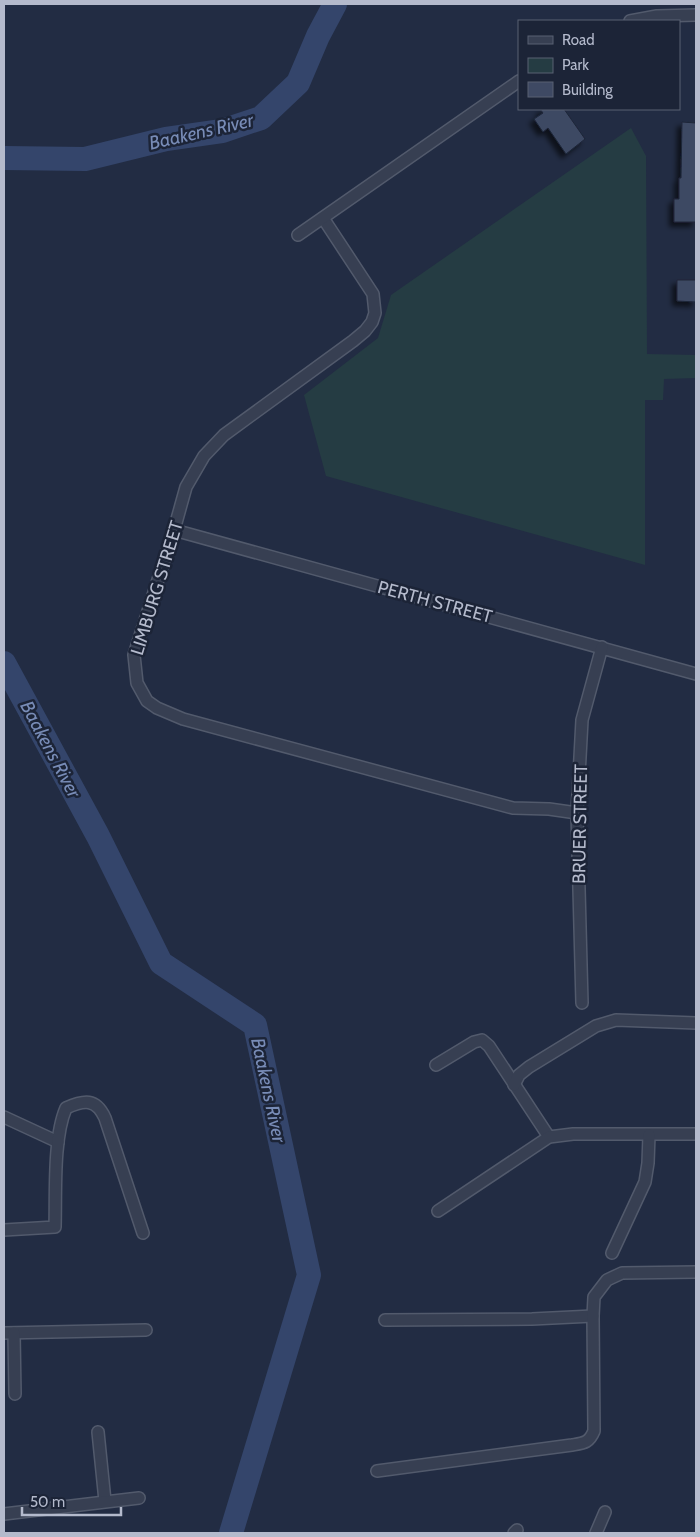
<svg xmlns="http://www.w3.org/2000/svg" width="700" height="1537" viewBox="0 0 700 1537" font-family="Cabin,sans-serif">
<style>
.park{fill:#253c43}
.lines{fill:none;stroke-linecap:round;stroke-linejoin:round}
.river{stroke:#34456b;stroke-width:24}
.building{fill:#3e4963;stroke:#1e2639;filter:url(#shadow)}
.minor-casing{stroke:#525a6c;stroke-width:14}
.minor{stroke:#373f52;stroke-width:11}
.labels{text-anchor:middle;stroke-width:5;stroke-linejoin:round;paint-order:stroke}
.street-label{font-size:18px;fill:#b4bacc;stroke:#1c2437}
.water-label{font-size:19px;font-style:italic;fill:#788cb7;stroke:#1c2437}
</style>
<defs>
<filter id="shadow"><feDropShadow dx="-4.5" dy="4.5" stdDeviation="2.5" flood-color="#0009"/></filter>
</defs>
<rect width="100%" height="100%" fill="#222c43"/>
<!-- park -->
<path class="park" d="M 631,128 L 646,156 L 647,354 L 696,355 L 696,378 L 664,379 L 663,400 L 645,400 L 645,565 L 326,476 L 304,395 L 378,338 L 391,295 Z"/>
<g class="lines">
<!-- river -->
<g class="river">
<path d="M 4,158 L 85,159 L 166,139 L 222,131 L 261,118 L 298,83 L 318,36 L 335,4"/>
<path d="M 4,663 L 98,836 L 161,963 L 255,1025 L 309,1275 L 231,1533"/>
</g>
</g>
<!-- building -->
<g class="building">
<path d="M 540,109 L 564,109 L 585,139 L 566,154 L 548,128 L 543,132 L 534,119 L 543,113 Z"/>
<path d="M 682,122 L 696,123 L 696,222 L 674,222 L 674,199 L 679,199 L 679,178 L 681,178 Z"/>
<path d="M 677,280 L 696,280 L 696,302 L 677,301 Z"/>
</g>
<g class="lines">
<!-- minor casing -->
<g class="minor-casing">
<g id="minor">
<path d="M 630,21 L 657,16 L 696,15"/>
<path d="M 323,218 L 373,294 L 375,313 L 372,322 L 365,331 L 353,341 L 224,435 L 204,456 L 186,487 L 174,530 L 134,655 L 137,683 L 147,701 L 157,708 L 183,719 L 513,808 L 549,809 L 577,813"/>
<path d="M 298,235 L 519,81"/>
<path d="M 174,530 L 696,674"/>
<path d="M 582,1003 L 577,813 L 582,720 L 602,647"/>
<path d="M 436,1065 L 474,1042 L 482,1040 L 489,1046 L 549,1137"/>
<path d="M 514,1085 L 519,1075 L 529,1067 L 596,1026 L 616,1020 L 696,1023"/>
<path d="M 4,1117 L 58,1142"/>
<path d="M 438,1211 L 549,1137 L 573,1134 L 696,1134"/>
<path d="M 4,1230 L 55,1227 C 56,1194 53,1138 66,1108 C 84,1100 96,1098 105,1118 L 143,1233"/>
<path d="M 612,1253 L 645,1182 L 648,1163 L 649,1135"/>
<path d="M 385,1320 L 532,1319 L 593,1316"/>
<path d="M 4,1333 L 146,1330"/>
<path d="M 14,1333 L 15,1394"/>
<path d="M 98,1432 L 105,1501"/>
<path d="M 377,1471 L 572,1445 C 584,1443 589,1443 594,1431 L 593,1316 L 594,1297 L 607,1280 L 622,1273 L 696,1272"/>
<path d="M 4,1514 L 139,1498"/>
<path d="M 514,1533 L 517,1530"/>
<path d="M 596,1533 L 605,1512"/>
</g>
</g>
<!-- minor -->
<use href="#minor" class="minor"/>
</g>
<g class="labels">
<!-- street labels -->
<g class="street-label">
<text transform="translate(157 588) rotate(-73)" y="6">LIMBURG STREET</text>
<text transform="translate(435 602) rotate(15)" y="6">PERTH STREET</text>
<text transform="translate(580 824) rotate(-89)" y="6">BRUER STREET</text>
</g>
<!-- water labels -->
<g class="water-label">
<text transform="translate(201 131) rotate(-13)" y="7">Baakens River</text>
<text transform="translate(51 749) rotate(62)" y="7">Baakens River</text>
<text transform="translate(269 1090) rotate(78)" y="7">Baakens River</text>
</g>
</g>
<!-- border -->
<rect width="700" height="1537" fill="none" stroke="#b4bacc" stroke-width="10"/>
<!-- legend -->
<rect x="518" y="20" width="162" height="90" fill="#1c2437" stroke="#596073"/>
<rect x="528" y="36" width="25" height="8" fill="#373f52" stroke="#596073"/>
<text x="562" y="45" font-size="15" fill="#b4bacc">Road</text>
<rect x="528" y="58" width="25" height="15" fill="#253c43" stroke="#596073"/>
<text x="562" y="70" font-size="15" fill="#b4bacc">Park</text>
<rect x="528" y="82" width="25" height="15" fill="#3e4963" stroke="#596073"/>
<text x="562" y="95" font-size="15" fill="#b4bacc">Building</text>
<!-- scale -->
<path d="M22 1507v8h99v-8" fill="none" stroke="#b4bacc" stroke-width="2.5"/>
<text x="30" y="1507" font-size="15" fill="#b4bacc" stroke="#1c2437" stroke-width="4" paint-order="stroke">50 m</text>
</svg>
